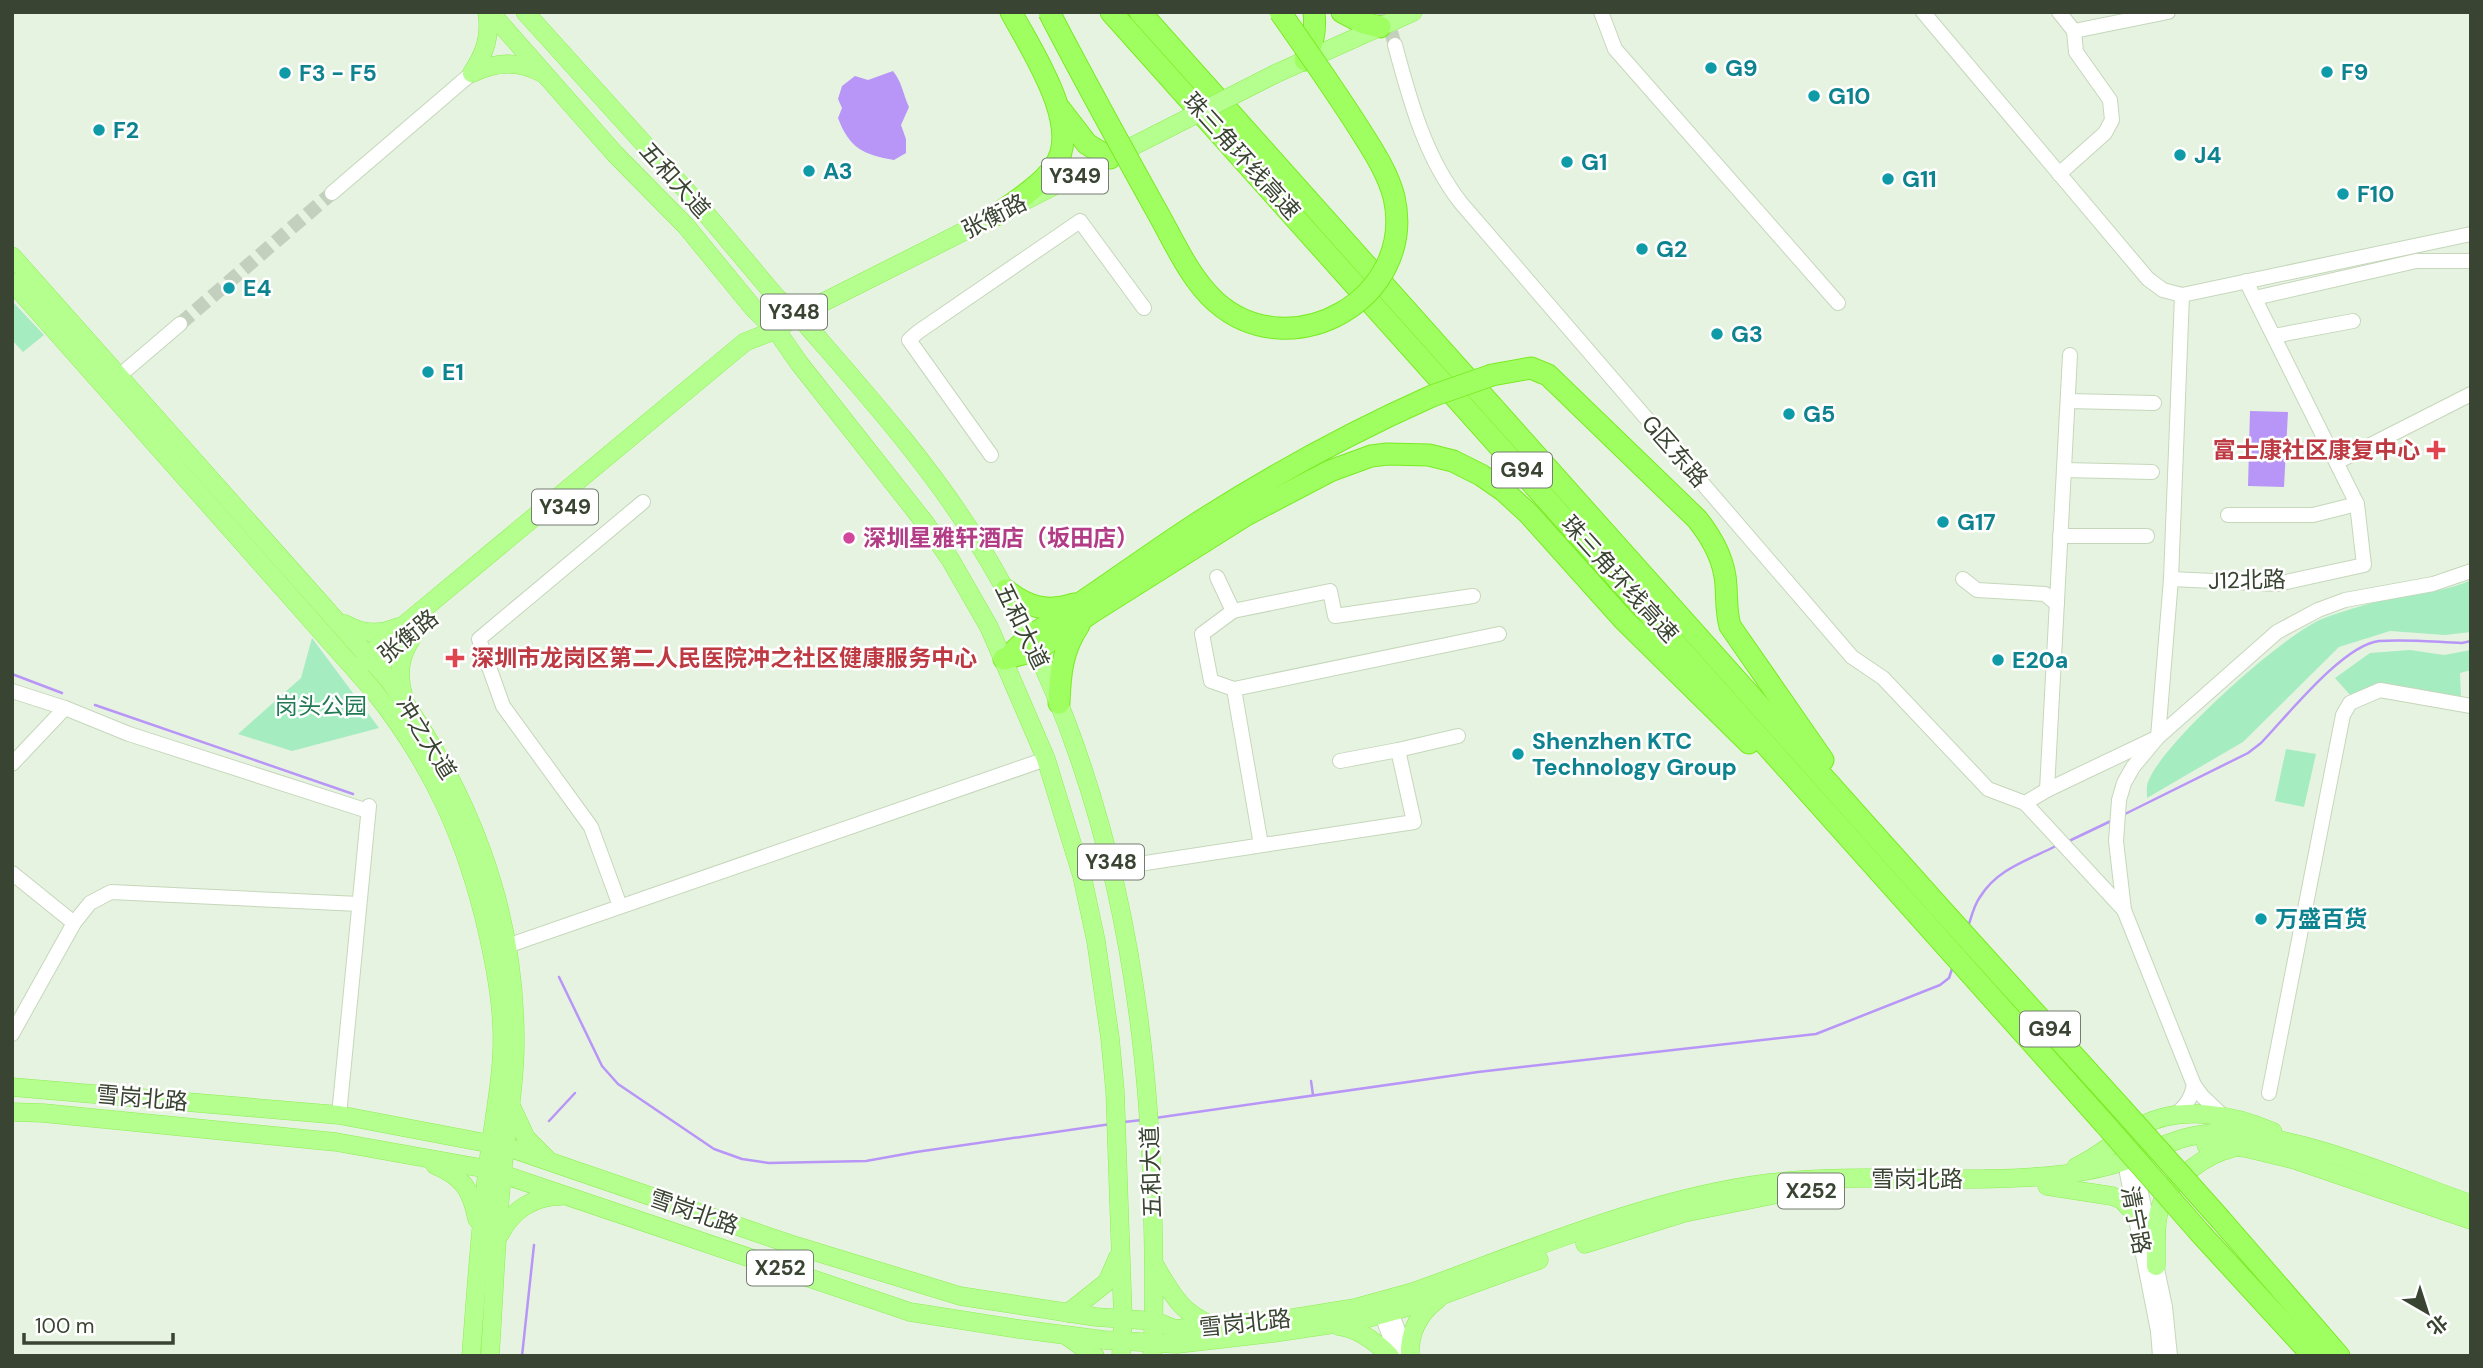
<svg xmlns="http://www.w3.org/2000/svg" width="2483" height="1368" viewBox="0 0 2483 1368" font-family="'DM Sans','Noto Sans SC',sans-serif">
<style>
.green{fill:#a5ecc1}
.water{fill:#b896f7}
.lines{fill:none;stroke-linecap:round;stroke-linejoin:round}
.stream{stroke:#b896f7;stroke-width:2.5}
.minor-tunnel{stroke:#c4d0be;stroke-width:14;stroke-dasharray:14 7;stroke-linecap:butt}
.minor-casing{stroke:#c5d7ba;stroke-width:16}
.major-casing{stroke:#8cee53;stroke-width:19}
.highway-casing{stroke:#79eb22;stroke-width:23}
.minor{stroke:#fff;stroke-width:14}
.major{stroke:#b5ff8e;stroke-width:18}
.highway{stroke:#9fff60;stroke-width:21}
.major-bridge-casing{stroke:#8cee53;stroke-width:19;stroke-linecap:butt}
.highway-bridge-casing{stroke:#79eb22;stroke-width:23;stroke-linecap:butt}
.major-bridge{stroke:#b5ff8e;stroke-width:18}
.highway-bridge{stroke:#9fff60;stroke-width:21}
.culture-dot{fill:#0f9aa8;stroke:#fff;stroke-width:2.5}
.health-dot{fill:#e0444e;stroke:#fff;stroke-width:2.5}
.hotel-dot{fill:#d1479c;stroke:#fff;stroke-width:2.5}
.labels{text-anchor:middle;stroke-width:5;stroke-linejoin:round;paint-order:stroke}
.shield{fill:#fff;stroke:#757c70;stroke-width:2}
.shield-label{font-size:21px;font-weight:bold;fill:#3a4432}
.culture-label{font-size:23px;font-weight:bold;fill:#0d838f;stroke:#fff;text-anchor:start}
.street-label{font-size:23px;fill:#3a4432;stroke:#fff}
.health-label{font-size:23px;font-weight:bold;fill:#be3a42;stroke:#fff;text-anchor:end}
.hotel-label{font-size:23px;font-weight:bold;fill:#b23c85;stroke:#fff;text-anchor:start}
.park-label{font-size:23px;fill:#207a53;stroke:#fff}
</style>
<rect width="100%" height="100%" fill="#e7f3e1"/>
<!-- green -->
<g class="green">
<path d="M 12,301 L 44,335 L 23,352 L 12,340 Z"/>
<path d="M 2471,580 L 2471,632 L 2445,635 L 2390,631 L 2339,647 L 2243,742 L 2147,798 C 2147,793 2146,786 2148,782 C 2162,743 2283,635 2322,619 C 2348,609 2376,601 2404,596 C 2427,592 2449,590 2471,580 Z"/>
<path d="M 312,638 L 379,728 L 292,751 L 238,734 L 301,678 Z"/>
<path d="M 2410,650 L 2444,655 L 2471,650 L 2471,670 L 2460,673 L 2461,697 L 2377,684 L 2351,696 L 2335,678 L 2370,653 Z"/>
<path d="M 2286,749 L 2316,754 L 2304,807 L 2275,801 Z"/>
</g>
<!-- water -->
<g class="water">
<path d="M 893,71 C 902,82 903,94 909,107 L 901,125 L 906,139 L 906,153 L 894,160 C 864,155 849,148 838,118 L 842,108 L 838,99 L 842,86 L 855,76 L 868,80 Z"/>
<path d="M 2250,411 L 2288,412 L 2284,487 L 2248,486 Z"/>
</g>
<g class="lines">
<!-- stream -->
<g class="stream">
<path d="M 12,674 L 62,693"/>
<path d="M 95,705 L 353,794"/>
<path d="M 2123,815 L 2248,753 L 2261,743 C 2287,716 2343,645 2379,641 C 2406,639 2435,642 2462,643 L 2471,641"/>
<path d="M 2069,841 L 2113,820"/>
<path d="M 1968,927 C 1971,918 1974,905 1980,897 C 1997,869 2028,860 2056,846"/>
<path d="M 559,977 L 602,1066 L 618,1084 L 714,1149 L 742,1159 L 769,1163 L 866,1161 L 916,1152 L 1111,1124"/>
<path d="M 1311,1081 L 1313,1095"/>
<path d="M 1155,1118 L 1478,1072 L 1816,1034 L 1940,985 L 1949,978 L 1953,966"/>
<path d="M 549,1121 L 575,1093"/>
<path d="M 1124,1122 L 1142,1120"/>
<path d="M 522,1356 L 534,1245"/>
</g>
<!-- minor-tunnel -->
<g class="minor-tunnel">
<path d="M 1385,12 L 1395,45"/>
<path d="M 180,324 L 332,193"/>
</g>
<!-- minor casing -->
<g class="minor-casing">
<g id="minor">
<path d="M 1601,12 L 1615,49 L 1838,303"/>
<path d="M 1923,12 L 2148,279 L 2163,290 L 2182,295 L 2471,234"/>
<path d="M 2074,31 L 2168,12"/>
<path d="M 1395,45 C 1410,101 1425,157 1461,203 L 1852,657 L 1883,678 L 1988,789 L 2025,803 L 2124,910"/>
<path d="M 2059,174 L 2105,133 L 2112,120 L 2110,100 L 2076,52 L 2074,31 L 2059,12"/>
<path d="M 332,193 L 472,73"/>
<path d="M 2255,298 L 2416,261 L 2471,261"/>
<path d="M 2274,336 L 2353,321"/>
<path d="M 119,376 L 180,324"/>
<path d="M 2068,401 L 2154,403"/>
<path d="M 991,455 L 909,340 L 918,332 L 1080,221 L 1144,308"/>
<path d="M 2337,462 L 2471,394"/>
<path d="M 2064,470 L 2152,472"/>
<path d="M 2228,515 L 2313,515 L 2357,504"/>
<path d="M 2060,536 L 2147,536"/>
<path d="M 1217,577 L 1233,611 L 1202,634 L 1211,681 L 1234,689"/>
<path d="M 1963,579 L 1977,590 L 2045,594 L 2057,604"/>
<path d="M 2171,579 L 2277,584 L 2364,565 L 2357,504 L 2246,281"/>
<path d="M 1233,611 L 1330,591 L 1335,616 L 1473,596"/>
<path d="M 12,691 L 65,708 L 129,734 L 368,811"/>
<path d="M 2158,737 L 2171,579 L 2182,295"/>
<path d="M 1398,750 L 1458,736"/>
<path d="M 12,764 L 65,708"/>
<path d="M 2047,790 L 2070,355"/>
<path d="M 2025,803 L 2047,790 L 2154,739"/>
<path d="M 1261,845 L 1234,689 L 1499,634"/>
<path d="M 1113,868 L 1414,822 L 1398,750 L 1340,761"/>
<path d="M 12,873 L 74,923"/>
<path d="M 620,906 L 591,827 L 503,706 L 479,639 L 643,502"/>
<path d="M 507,946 L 1046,759"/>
<path d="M 12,1034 L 74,923 L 90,903 L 111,892 L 359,904"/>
<path d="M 2269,1093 L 2343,715 L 2350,703 L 2380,690 L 2471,706"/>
<path d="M 339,1115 L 369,806"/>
<path d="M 2174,1116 C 2186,1106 2191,1099 2194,1085"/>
<path d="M 2223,1116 L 2202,1096 L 2194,1085 L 2124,910 L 2116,841 L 2119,800 L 2124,783 L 2133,767 L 2158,737 L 2277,632 L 2318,610 L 2345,600 L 2433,584 L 2471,571"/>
<path d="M 2130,1159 L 2127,1173 L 2158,1331 L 2160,1356"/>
<path d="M 2132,1163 L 2136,1169 L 2165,1307 L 2170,1356"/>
<path d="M 1386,1305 L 1391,1312 L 1408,1356"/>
<path d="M 1382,1306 L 1382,1315 L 1397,1356"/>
</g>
</g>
<!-- major casing -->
<g class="major-casing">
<g id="major">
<path d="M 490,12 L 615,154 L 686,226 L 754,309 L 776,330 L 799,363 L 925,523 L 950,559 L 989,627 L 1046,759 L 1082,876 L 1096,941 L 1110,1038 L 1115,1091 L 1123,1319 L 1121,1356"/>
<path d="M 525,12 L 692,197 L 777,298 L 798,315 C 860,387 924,457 975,538 C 1104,743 1150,985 1153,1225 C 1154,1268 1155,1312 1152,1356"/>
<path d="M 472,73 C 496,62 518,60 542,73"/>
<path d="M 472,73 C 485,53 491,36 487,12"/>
<path d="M 1275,74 L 1413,12"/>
<path d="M 12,256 L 389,680 C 468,789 516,908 515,1044 C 515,1089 506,1132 502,1176 C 496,1236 494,1296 490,1356"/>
<path d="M 12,282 L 374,691 C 433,765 467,841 488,934 C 495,965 501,996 502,1028 C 504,1074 493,1120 488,1165 C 480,1229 476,1292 471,1356"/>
<path d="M 345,624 C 363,634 379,635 398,627"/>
<path d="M 363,663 L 368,655 L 745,342 L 776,330 L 798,315 L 1153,136"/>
<path d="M 403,694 C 396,668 402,650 418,629"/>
<path d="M 12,1087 L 339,1115 L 507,1147 L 787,1243 L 960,1296 L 1096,1317 L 1155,1321 L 1175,1329 L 1287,1319 L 1355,1308 L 1413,1292 C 1528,1251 1648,1198 1769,1183 C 1867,1171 1967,1186 2066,1174 C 2087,1171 2109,1167 2130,1159 C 2162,1146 2193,1130 2229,1133 C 2310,1138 2394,1177 2471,1204"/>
<path d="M 512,1108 L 526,1138 L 547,1159"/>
<path d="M 12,1112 L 43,1113 L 336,1142 L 487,1169 L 910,1312 L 1019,1329 L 1104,1340 L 1177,1344 L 1273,1333 L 1361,1320 L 1415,1305 L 1539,1260"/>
<path d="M 2206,1145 L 2246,1148 L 2295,1160 L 2471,1220"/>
<path d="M 435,1165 C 463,1177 471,1189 477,1219"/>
<path d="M 2076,1167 C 2100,1156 2118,1138 2141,1126 C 2180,1105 2234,1114 2273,1132"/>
<path d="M 2047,1186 L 2112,1196 L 2122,1200 L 2135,1214"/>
<path d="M 500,1234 C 512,1210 534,1196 561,1196"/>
<path d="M 1585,1244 L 1684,1213 L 1778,1194"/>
<path d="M 1154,1264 C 1171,1292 1180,1313 1212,1325"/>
<path d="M 2156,1266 C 2157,1220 2151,1200 2191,1169 C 2203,1160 2215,1152 2230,1149"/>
<path d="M 1068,1313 L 1107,1282 L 1118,1257"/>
<path d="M 1338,1326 C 1358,1328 1376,1342 1390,1356"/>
<path d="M 1068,1337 L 1095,1356"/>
<path d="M 1410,1356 C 1409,1332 1419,1313 1438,1299"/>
</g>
</g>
<!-- highway casing -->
<g class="highway-casing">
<g id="highway">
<path d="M 1111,12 L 2103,1122"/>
<path d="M 1140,12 L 1940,908 L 2121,1108"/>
<path d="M 1342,12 L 1361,22 L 1380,27"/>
<path d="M 1305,60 C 1313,43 1316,31 1314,12"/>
<path d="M 1060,109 L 1087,144 L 1110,158"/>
<path d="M 996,215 C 1016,201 1040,186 1054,167 C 1084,127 1030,48 1011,12"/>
<path d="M 1492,375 L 1531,368 L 1548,375 L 1697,519 C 1713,539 1725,561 1726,586 C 1727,600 1726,612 1730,626 L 1823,760"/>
<path d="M 1006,590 C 1027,607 1047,613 1074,604"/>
<path d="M 1014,651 L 1029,637 C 1085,602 1138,562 1193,526 C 1269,477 1349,433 1432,396"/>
<path d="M 1004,659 L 1037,650 L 1092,612 L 1246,515 L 1330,471 L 1371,456 L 1387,454 L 1429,455 L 1453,461 L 1481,475 L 1504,491 L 1529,514 L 1624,620 L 1749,743"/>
<path d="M 1059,703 C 1060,674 1062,650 1079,625"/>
<path d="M 2221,1220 L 2339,1356"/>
<path d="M 2201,1234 L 2313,1356"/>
</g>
</g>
<!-- minor -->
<use href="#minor" class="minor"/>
<!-- major -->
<use href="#major" class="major"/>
<!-- highway -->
<use href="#highway" class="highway"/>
<!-- major-bridge casing -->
<g class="major-bridge-casing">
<path id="major-bridge" d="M 1153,136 L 1275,74"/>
</g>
<!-- highway-bridge casing -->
<g class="highway-bridge-casing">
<g id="highway-bridge">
<path d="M 1049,12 C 1083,78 1119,143 1155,208 C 1173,239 1189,278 1216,302 C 1292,369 1417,298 1394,197 C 1387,170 1370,146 1355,122 C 1331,85 1306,49 1280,12"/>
<path d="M 1432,396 L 1492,375"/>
<path d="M 2121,1108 L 2221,1220"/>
<path d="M 2103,1122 L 2201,1234"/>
</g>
</g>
<!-- major-bridge -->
<use href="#major-bridge" class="major-bridge"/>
<!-- highway-bridge -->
<use href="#highway-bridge" class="highway-bridge"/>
</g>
<!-- markers -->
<g class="culture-dot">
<circle cx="1711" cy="68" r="7"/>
<circle cx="2327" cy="72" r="7"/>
<circle cx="285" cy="73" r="7"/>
<circle cx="1814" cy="96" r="7"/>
<circle cx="99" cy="130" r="7"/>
<circle cx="2180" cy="155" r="7"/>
<circle cx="1567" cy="162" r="7"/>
<circle cx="809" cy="171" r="7"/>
<circle cx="1888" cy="179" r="7"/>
<circle cx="2343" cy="194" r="7"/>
<circle cx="1642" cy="249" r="7"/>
<circle cx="229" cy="288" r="7"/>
<circle cx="1717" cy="334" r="7"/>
<circle cx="428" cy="372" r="7"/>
<circle cx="1789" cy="414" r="7"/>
<circle cx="1943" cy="522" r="7"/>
<circle cx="1998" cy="660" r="7"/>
<circle cx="1518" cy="754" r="7"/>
<circle cx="2261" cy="919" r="7"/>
</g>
<g class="health-dot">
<path d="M2432.5 439.5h7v7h7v7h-7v7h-7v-7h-7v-7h7z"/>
<path d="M451.5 647.5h7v7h7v7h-7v7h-7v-7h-7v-7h7z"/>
</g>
<circle class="hotel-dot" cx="849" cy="538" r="7"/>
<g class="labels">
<!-- shield labels -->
<g class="shield">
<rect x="1042" y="158.5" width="66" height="35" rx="5"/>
<rect x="761" y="294.5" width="66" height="35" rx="5"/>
<rect x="1492" y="452.5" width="60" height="35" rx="5"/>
<rect x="532" y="489.5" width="66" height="35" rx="5"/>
<rect x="1078" y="844.5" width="66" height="35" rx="5"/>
<rect x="2020" y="1011.5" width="60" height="35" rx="5"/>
<rect x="1778" y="1173.5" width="66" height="35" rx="5"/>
<rect x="747" y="1250.5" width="66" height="35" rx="5"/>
</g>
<g class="shield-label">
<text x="1075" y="183">Y349</text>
<text x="794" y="319">Y348</text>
<text x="1522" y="477">G94</text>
<text x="565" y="514">Y349</text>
<text x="1111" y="869">Y348</text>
<text x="2050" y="1036">G94</text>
<text x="1811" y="1198">X252</text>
<text x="780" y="1275">X252</text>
</g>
<!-- culture labels -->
<g class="culture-label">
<text x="1725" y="76">G9</text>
<text x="2341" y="80">F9</text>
<text x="299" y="81">F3 - F5</text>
<text x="1828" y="104">G10</text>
<text x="113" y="138">F2</text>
<text x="2194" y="163">J4</text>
<text x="1581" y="170">G1</text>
<text x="823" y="179">A3</text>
<text x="1902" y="187">G11</text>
<text x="2357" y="202">F10</text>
<text x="1656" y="257">G2</text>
<text x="243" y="296">E4</text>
<text x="1731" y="342">G3</text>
<text x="442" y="380">E1</text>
<text x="1803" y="422">G5</text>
<text x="1957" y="530">G17</text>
<text x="2012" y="668">E20a</text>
<text x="1532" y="749">Shenzhen KTC<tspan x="1532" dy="26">Technology Group</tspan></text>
<text x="2275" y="927">万盛百货</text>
</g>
<!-- street labels -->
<g class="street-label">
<text transform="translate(1242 156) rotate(48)" y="8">珠三角环线高速</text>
<text transform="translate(675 180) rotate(48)" y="8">五和大道</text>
<text transform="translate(994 216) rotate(-27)" y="8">张衡路</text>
<text transform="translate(1675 451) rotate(49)" y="8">G区东路</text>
<text transform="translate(1620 579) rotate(48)" y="8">珠三角环线高速</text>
<text transform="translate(2247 580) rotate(-1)" y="8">J12北路</text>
<text transform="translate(1022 626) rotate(64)" y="8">五和大道</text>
<text transform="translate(408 636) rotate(-39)" y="8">张衡路</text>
<text transform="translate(426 738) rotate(58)" y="8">冲之大道</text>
<text transform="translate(142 1098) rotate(5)" y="8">雪岗北路</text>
<text transform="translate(1151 1172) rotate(-92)" y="8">五和大道</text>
<text x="1917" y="1187">雪岗北路</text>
<text transform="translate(694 1212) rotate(19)" y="8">雪岗北路</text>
<text transform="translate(2136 1220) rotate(79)" y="8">清宁路</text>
<text transform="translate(1245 1323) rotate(-6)" y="8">雪岗北路</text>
</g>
<!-- health labels -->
<g class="health-label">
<text x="2420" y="458">富士康社区康复中心</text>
<text x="471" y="666" text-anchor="start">深圳市龙岗区第二人民医院冲之社区健康服务中心</text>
</g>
<!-- hotel labels -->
<g class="hotel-label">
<text x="863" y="546">深圳星雅轩酒店（坂田店）</text>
</g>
<!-- park labels -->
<g class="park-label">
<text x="321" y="714">岗头公园</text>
</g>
</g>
<!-- border -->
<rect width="2483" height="1368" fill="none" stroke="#3a4432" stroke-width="28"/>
<!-- north arrow -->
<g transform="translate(2427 1312) rotate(141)" stroke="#ffffff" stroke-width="5" paint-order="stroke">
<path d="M0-5L12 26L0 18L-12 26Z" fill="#3a4432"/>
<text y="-10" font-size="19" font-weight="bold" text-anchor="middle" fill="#3a4432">北</text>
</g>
<!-- scale -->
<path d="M24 1333v10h149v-10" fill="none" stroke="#3a4432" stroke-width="3.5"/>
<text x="35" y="1333" font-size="21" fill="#3a4432" stroke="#ffffff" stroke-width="5" paint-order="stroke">100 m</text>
</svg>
